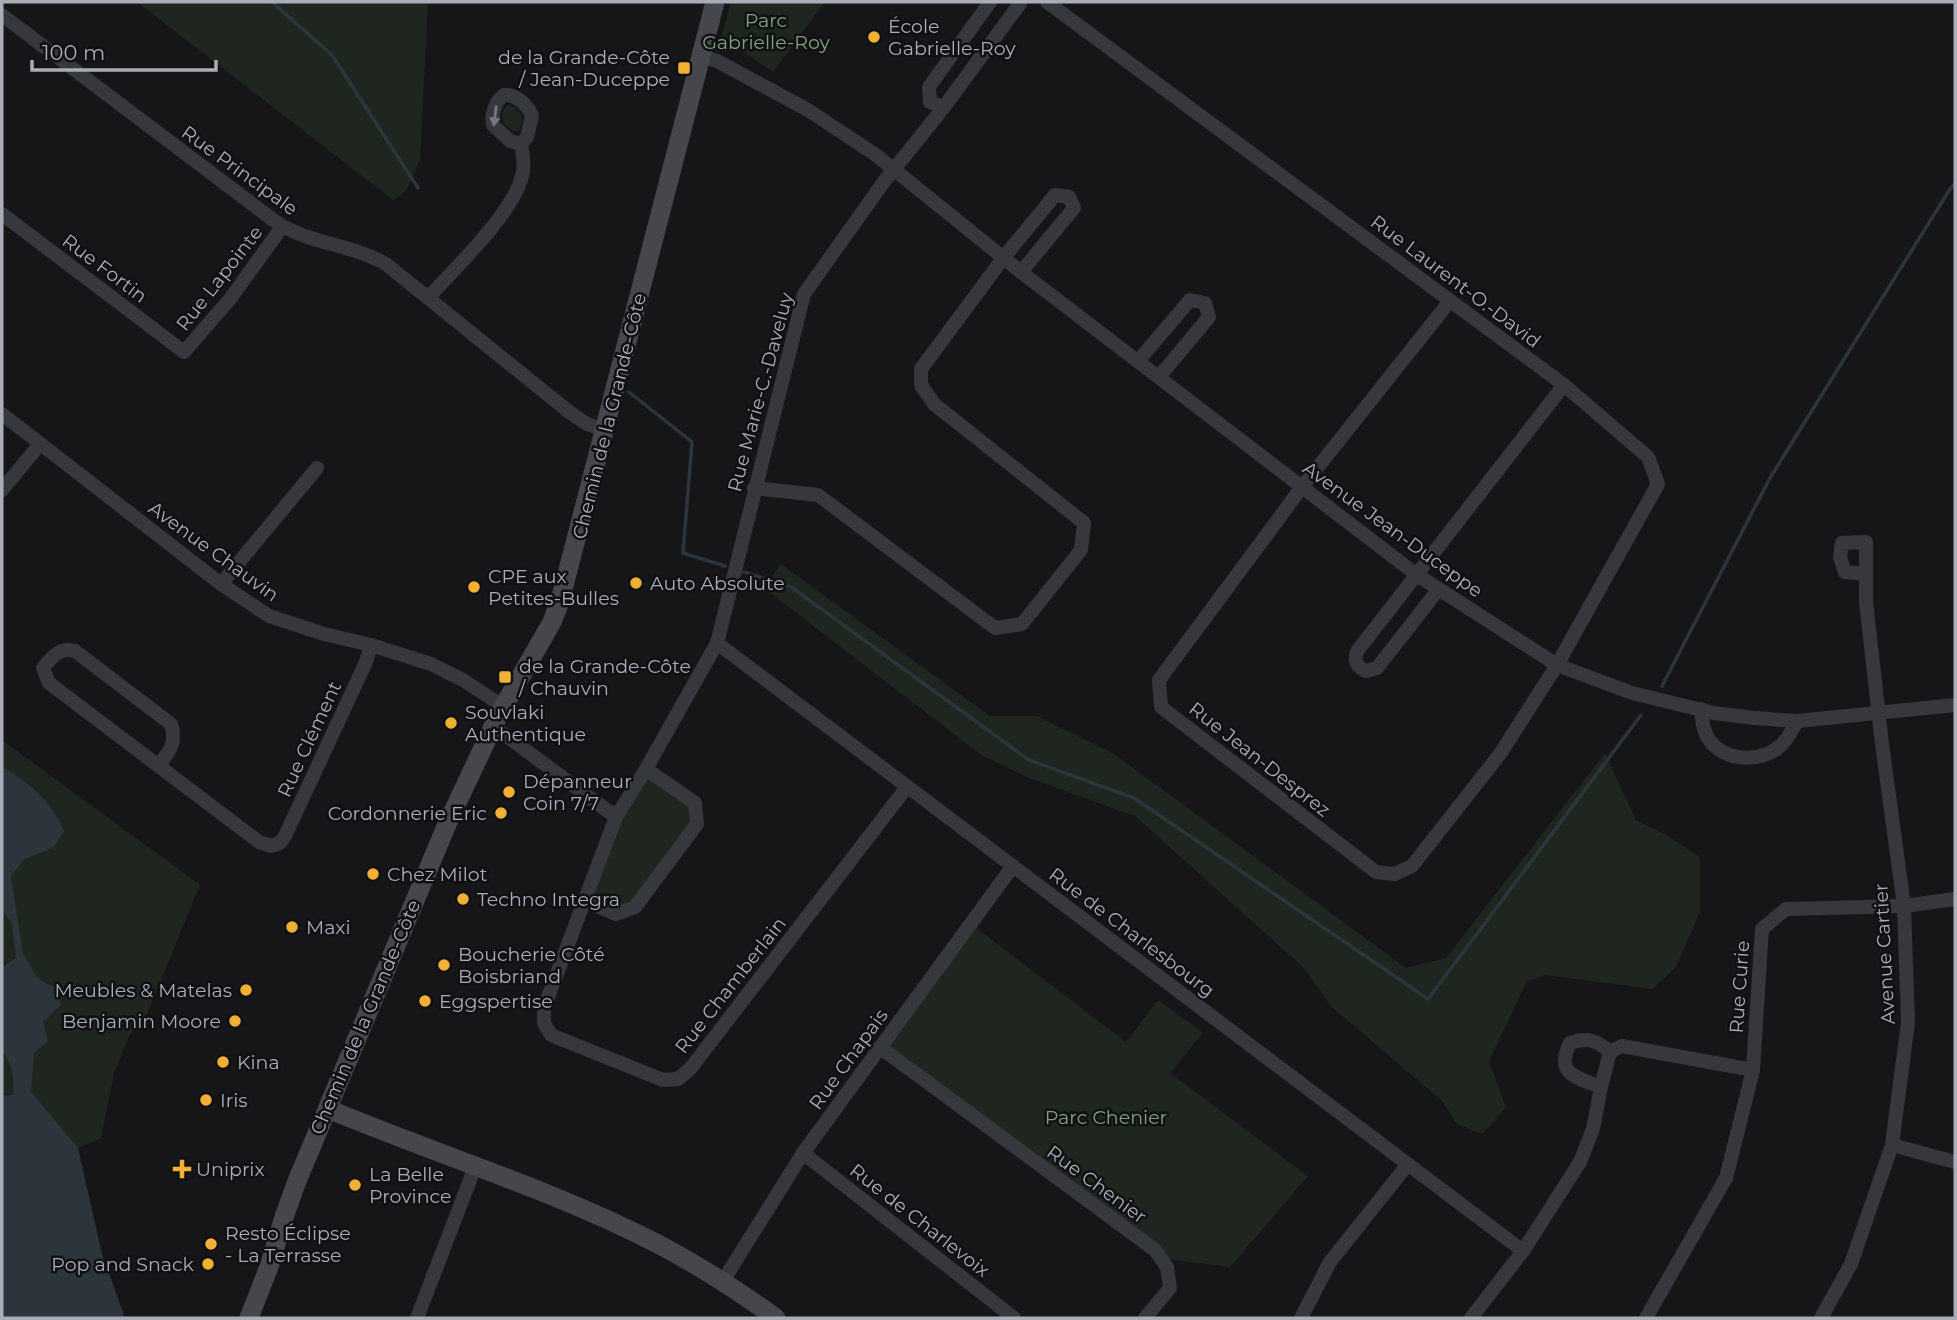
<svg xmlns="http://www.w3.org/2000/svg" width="1957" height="1320" viewBox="0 0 1957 1320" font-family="Montserrat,sans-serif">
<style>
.green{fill:#1e261f}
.water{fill:#2c353c}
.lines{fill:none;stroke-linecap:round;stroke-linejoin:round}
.stream{stroke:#2c353c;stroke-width:3.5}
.street{stroke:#37383d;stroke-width:14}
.secondary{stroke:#45474d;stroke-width:19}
.oneway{fill:#757881}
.poi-dot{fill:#f2b134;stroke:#111113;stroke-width:2.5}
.labels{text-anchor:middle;stroke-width:5;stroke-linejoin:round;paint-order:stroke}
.park-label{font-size:19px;fill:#7fa381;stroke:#111113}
.poi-label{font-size:19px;fill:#a8adb8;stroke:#111113;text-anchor:start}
.street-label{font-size:19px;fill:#a8adb8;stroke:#111113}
</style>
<rect width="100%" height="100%" fill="#161618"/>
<!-- green -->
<g class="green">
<path d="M 137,2 L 428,2 L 420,160 L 406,191 L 393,200 Z"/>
<path d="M 731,2 L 825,2 L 773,72 L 721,37 Z"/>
<path d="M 508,105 C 523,108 525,120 518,132 C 504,131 497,115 508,105 Z"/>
<path d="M 781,564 L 990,716 L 1037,716 L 1114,754 L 1406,968 L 1446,958 L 1605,753 L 1636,820 L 1668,836 L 1700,857 L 1700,912 L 1676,967 L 1652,989 L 1545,975 L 1527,981 L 1489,1061 L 1506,1108 L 1482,1134 L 1457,1124 L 1442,1101 L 1332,1007 L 1303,967 L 1135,816 L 1029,778 L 980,754 L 764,588 Z"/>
<path d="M 2,740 L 200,885 L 147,1014 L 129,1036 L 114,1074 L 101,1138 L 78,1148 C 61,1129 28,1095 2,1096 Z"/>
<path d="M 646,769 L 695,803 L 697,824 L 635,907 L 616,914 L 586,901 L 616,817 Z"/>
<path d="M 971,924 L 1126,1042 L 1158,1000 L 1203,1033 L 1170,1073 L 1308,1176 L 1230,1267 L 1167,1259 L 881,1048 Z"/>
</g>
<!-- water -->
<path class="water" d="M 2,767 C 28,780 53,804 64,831 L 54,847 L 24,860 L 11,876 L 23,954 L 38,978 L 56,989 L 61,1005 L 43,1022 L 48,1041 L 34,1053 L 31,1092 L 78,1148 L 102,1254 L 125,1318 L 2,1318 L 2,1096 L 13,1095 C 15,1080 12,1063 2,1051 L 2,967 L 16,958 L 12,924 L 2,910 Z"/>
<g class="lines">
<!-- stream -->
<g class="stream">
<path d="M 272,2 L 332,55 L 418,188"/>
<path d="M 629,392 L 692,442 L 683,553 L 725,566"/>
<path d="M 744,572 L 791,587 L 1029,760 L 1134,798 L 1428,999 L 1641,715"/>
<path d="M 1662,686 L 1770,478 L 1950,189 L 1955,184"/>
</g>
<!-- street -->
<g class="street">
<path d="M 1047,2 L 1564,385 L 1648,457 L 1658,484 L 1557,665 L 1500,754 L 1412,866 L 1395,874 L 1376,872 L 1161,707 L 1159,680 L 1302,487 L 1450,301"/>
<path d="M 2,15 L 276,222 C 309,244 351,244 386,264 L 568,411 L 587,424 L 604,430"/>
<path d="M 701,56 L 717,61 L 808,110 L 876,155 L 1021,272 L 1417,575 L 1557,665 L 1632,693 L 1714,713 L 1754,718 L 1797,721 L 1955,705"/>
<path d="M 944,107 L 930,102 L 929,87 L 990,2"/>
<path d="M 2,214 L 184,352 L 230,299 L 282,227"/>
<path d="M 429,297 C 455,268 514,212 522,176 C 525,166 523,154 521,144 L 527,137 L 532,116 C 528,105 516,94 504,95 C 495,101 491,115 493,125 L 510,141 L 521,144"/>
<path d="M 1138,361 L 1190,300 L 1205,303 L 1209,317 L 1159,377"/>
<path d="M 2,414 L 221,584 L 269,616 L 324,634 L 371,645 L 431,664 L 463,680 L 503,706"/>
<path d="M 754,488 L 818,495 L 995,628 L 1022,624 L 1081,550 L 1084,523 L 934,404 L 921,385 L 921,369 L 1004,257 L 1055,195 L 1069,197 L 1074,208 L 1021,272"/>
<path d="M 2,490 L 40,444"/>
<path d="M 221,584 L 317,468"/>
<path d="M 1438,590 L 1377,668 L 1366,671 C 1356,667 1353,659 1358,650 L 1564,385"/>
<path d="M 717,643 L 1523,1251"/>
<path d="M 1701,709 C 1702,720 1703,732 1710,741 C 1725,761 1759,763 1779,747 C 1787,741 1792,730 1797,721"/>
<path d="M 493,726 L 616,817"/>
<path d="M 159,765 C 170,751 177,742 171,724 L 75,651 C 59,647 53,656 43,668 L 49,683 L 259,842 L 271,846 L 280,843 L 285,836 L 366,662 L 371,645"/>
<path d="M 907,787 L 690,1069 L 678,1079 L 663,1080 L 551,1035 L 544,1023 L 544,1008 L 616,817 L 646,769 L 717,643 L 804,294 L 883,183 L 944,107 L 1021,2"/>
<path d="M 586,901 L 616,914 L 635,907 L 697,824 L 695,803 L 646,769"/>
<path d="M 881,1048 L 1155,1250 L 1167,1267 L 1170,1288 L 1145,1318"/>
<path d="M 1601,1087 C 1575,1077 1555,1074 1570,1043 C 1586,1037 1597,1040 1610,1052"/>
<path d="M 1892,1145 L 1955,1162"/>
<path d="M 803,1153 L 1014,1318"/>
<path d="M 723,1281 L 803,1153 L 1013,866"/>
<path d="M 417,1318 L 475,1167"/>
<path d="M 1301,1318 L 1330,1262 L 1408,1164"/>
<path d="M 1471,1318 L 1523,1251 L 1580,1162 L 1593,1129 L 1601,1087 L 1610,1052 L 1622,1046 L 1753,1070"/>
<path d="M 1646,1318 L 1726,1178 L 1753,1070 L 1762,929 L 1786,909 L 1904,906 L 1955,899"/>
<path d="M 1821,1318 L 1851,1264 L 1892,1145 L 1908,1022 L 1904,906 L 1882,744 L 1866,602 L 1866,542 L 1842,543 L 1840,557 L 1845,572 L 1866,574"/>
</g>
<!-- secondary -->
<g class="secondary">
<path d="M 328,1109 C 436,1154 550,1189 654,1242 C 697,1264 737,1290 776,1318"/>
<path d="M 249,1318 L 270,1264 L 284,1217 L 297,1181 L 448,822 L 498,716 L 552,622 L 560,601 L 715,2"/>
</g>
</g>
<!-- one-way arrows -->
<defs><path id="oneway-solid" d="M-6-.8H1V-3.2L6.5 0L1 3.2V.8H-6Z" transform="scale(1.75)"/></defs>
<use class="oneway" href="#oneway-solid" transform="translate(495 116) rotate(97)"/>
<!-- markers -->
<g class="poi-dot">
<circle cx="874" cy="37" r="7"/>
<rect x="677" y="61" width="14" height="14" rx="3.5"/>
<circle cx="636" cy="583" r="7"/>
<circle cx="474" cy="587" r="7"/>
<rect x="498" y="670" width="14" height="14" rx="3.5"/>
<circle cx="451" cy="723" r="7"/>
<circle cx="509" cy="792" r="7"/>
<circle cx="501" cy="813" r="7"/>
<circle cx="373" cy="874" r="7"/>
<circle cx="463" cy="899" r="7"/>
<circle cx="292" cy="927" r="7"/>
<circle cx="444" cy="965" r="7"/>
<circle cx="246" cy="990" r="7"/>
<circle cx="425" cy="1001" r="7"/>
<circle cx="235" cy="1021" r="7"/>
<circle cx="223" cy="1062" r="7"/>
<circle cx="206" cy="1100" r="7"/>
<path d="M178.5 1158.5h7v7h7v7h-7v7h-7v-7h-7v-7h7z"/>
<circle cx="355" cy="1185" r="7"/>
<circle cx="211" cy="1244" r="7"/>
<circle cx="208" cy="1264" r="7"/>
</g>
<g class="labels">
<!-- park labels -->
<g class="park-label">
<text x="766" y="27">Parc<tspan x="766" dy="22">Gabrielle-Roy</tspan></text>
<text x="1106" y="1124">Parc Chenier</text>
</g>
<!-- poi labels -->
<g class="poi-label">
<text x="888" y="33">École<tspan x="888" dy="22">Gabrielle-Roy</tspan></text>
<text x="670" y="64" text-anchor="end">de la Grande-Côte<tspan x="670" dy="22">/ Jean-Duceppe</tspan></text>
<text x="488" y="583">CPE aux<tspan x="488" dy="22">Petites-Bulles</tspan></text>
<text x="650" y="590">Auto Absolute</text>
<text x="519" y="673">de la Grande-Côte<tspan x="519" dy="22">/ Chauvin</tspan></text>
<text x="465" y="719">Souvlaki<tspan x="465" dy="22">Authentique</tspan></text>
<text x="523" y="788">Dépanneur<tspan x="523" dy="22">Coin 7/7</tspan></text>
<text x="487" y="820" text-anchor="end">Cordonnerie Eric</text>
<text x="387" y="881">Chez Milot</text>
<text x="477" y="906">Techno Integra</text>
<text x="306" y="934">Maxi</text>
<text x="458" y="961">Boucherie Côté<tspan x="458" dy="22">Boisbriand</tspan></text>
<text x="232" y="997" text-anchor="end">Meubles &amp; Matelas</text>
<text x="439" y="1008">Eggspertise</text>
<text x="221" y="1028" text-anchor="end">Benjamin Moore</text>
<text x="237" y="1069">Kina</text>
<text x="220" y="1107">Iris</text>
<text x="196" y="1176">Uniprix</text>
<text x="369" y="1181">La Belle<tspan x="369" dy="22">Province</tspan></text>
<text x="225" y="1240">Resto Éclipse<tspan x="225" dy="22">- La Terrasse</tspan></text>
<text x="194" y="1271" text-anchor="end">Pop and Snack</text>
</g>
<!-- street labels -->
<g class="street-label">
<text transform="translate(240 170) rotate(36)" y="7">Rue Principale</text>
<text transform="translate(105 268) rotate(37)" y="7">Rue Fortin</text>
<text transform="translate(219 278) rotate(-52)" y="7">Rue Lapointe</text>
<text transform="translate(1456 281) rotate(37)" y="7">Rue Laurent-O.-David</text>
<text transform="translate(760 392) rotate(-75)" y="7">Rue Marie-C.-Daveluy</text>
<text transform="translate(609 416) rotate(-76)" y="7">Chemin de la Grande-Côte</text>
<text transform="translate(1393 529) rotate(36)" y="7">Avenue Jean-Duceppe</text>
<text transform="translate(214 551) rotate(36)" y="7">Avenue Chauvin</text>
<text transform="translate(309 739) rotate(-65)" y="7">Rue Clément</text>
<text transform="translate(1260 759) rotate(38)" y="7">Rue Jean-Desprez</text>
<text transform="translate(1132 932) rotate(37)" y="7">Rue de Charlesbourg</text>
<text transform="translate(1884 954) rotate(-93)" y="7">Avenue Cartier</text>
<text transform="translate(730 985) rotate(-52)" y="7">Rue Chamberlain</text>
<text transform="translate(1739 987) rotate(-86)" y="7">Rue Curie</text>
<text transform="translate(365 1017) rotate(-67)" y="7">Chemin de la Grande-Côte</text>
<text transform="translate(848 1059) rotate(-54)" y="7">Rue Chapais</text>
<text transform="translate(1097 1184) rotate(36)" y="7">Rue Chenier</text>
<text transform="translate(920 1220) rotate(38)" y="7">Rue de Charlevoix</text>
</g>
</g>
<!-- border -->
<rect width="1957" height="1320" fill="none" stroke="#a8adb8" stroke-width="7"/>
<!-- scale -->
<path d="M32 60v10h184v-10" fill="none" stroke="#a8adb8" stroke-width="3.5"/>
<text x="42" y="60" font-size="21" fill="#a8adb8" stroke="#111113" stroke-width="5" paint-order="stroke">100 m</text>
</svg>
